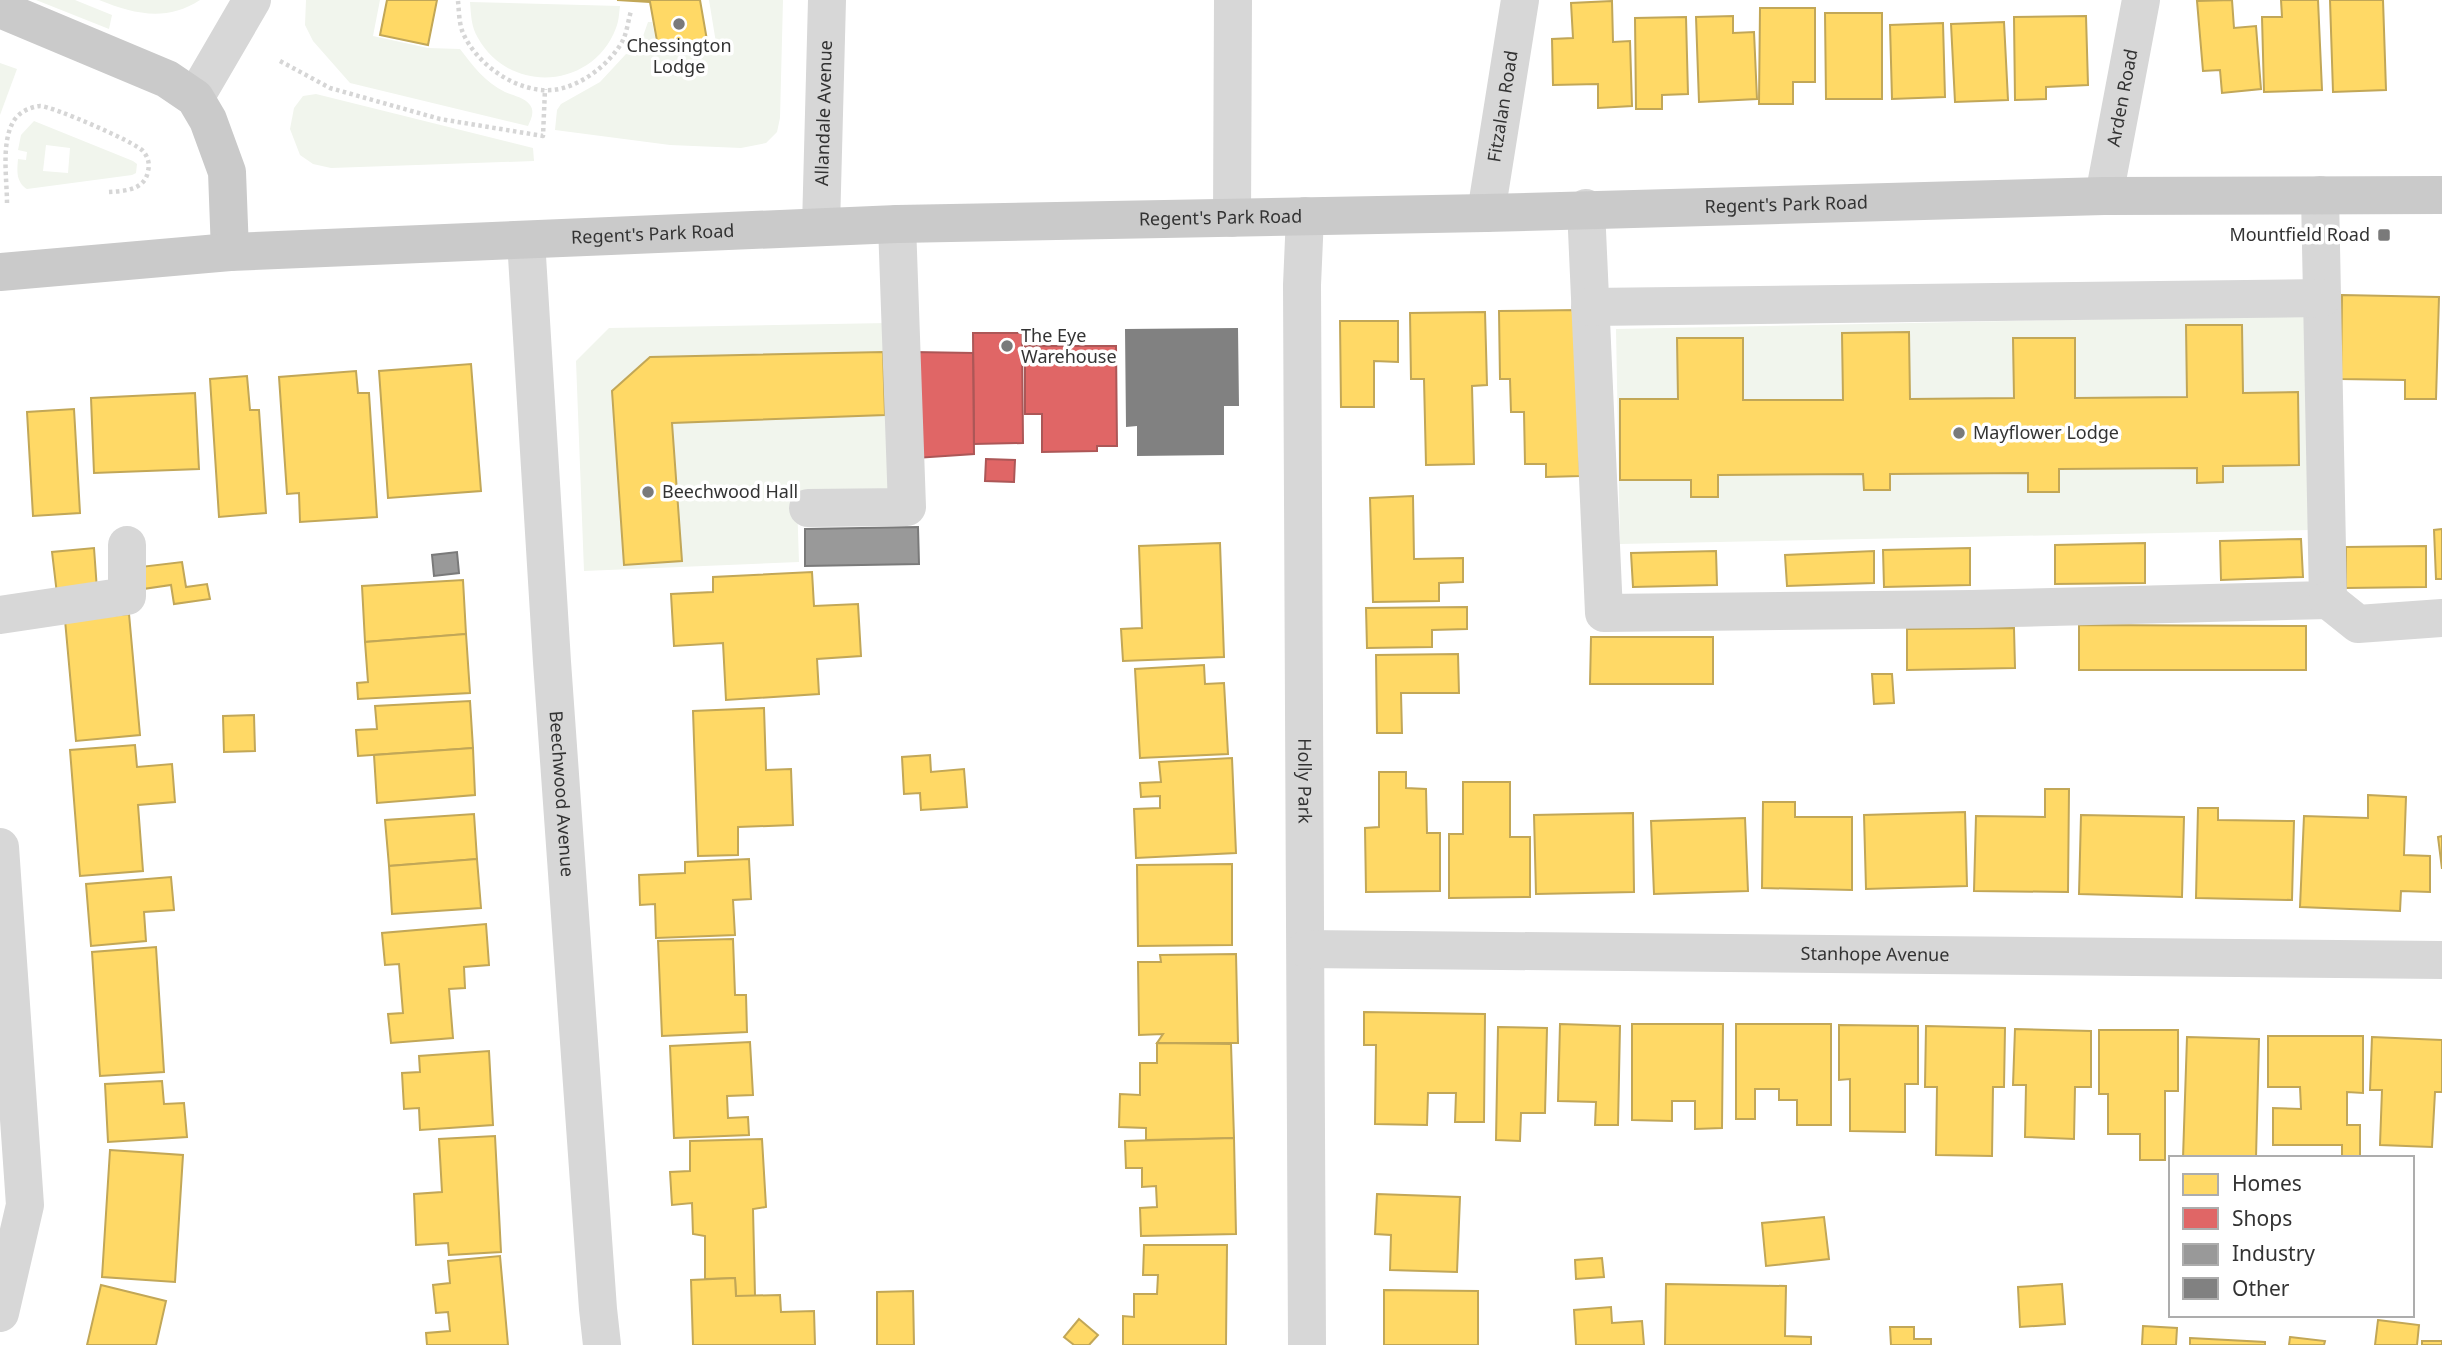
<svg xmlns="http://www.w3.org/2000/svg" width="2442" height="1345" viewBox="0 0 2442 1345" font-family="'Noto Sans',sans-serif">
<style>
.green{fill:#f1f5ed;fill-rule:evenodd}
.homes{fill:#ffd966;stroke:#c2a757;stroke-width:2}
.shops{fill:#e06666;stroke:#ac5757;stroke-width:2}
.industry{fill:#999;stroke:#7a7a7a;stroke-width:2}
.building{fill:#818181}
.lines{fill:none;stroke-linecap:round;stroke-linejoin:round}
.path{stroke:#d6d6d6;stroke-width:4.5;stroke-dasharray:3.5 3.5;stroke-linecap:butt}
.minor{stroke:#d7d7d7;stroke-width:38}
.major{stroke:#cacaca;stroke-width:38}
.poi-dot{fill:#7a7a7a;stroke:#fff;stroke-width:2.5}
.labels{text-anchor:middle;stroke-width:7;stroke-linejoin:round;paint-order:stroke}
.poi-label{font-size:18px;fill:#333;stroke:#fff;text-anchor:start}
.street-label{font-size:18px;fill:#333;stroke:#fff}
</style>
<rect width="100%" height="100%" fill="#fff"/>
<!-- green -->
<g class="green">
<path d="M 36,0 L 75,0 L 112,15 L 109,29 Z"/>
<path d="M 99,0 L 200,0 C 166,22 134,14 99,0 Z"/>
<path d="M 306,0 L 380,0 L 373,36 L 428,48 L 460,49 C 473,66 485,82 505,92 C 513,96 524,97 530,105 C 535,112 531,119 528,126 L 350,83 L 313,41 L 305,25 Z"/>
<path d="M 709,0 L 783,0 L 780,118 L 777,132 L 766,143 L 741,148 L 670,145 L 555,130 L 557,110 L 561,104 L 600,82 L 626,54 L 636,56 L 648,22 L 652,22 L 659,55 L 717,49 Z"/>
<path d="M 470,2 L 620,6 C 619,13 619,21 616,28 C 593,89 510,95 478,38 C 471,27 471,14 470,2 Z"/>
<path d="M 0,63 L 17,69 L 0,115 Z"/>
<path d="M 316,94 L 533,148 L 534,161 L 331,168 L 313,164 L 300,155 L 290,129 L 294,108 L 303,96 Z"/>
<path d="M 34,121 L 133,161 L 137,164 L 136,173 L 132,175 L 27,189 C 16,182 17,171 18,159 L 26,160 L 27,152 L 18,150 L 21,135 ZM 46,145 L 70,148 L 68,173 L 43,171 Z"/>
<path d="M 2306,315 L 2311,530 L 1620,544 L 1616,329 Z"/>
<path d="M 888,323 L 894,497 L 797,501 L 799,562 L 584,571 L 576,361 L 609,328 Z"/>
</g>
<!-- homes -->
<g class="homes">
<path d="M 387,0 L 437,0 L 428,45 L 380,35 Z"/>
<path d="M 617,0 L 700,0 L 708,46 L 659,52 L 650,2 Z"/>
<path d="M 2232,0 L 2234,28 L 2256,26 L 2261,89 L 2222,93 L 2220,70 L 2203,71 L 2197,1 Z"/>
<path d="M 2281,0 L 2318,0 L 2322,90 L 2264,92 L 2262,17 L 2282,17 Z"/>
<path d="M 2330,0 L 2383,0 L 2386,90 L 2333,92 Z"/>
<path d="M 1612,1 L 1613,42 L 1630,41 L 1632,106 L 1598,108 L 1598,84 L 1553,85 L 1552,39 L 1573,38 L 1571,3 Z"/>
<path d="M 1760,8 L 1815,8 L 1815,82 L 1793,82 L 1793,104 L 1759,104 Z"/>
<path d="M 1825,13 L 1882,13 L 1882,99 L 1826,99 Z"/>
<path d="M 1733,16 L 1733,33 L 1754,32 L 1757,99 L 1699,102 L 1696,17 Z"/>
<path d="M 2086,16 L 2088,85 L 2046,87 L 2046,99 L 2015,100 L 2014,17 Z"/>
<path d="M 1686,17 L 1688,94 L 1662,95 L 1662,109 L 1636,109 L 1635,18 Z"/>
<path d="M 2004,22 L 2008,100 L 1955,102 L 1951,24 Z"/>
<path d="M 1943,23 L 1945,97 L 1892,99 L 1890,25 Z"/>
<path d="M 2342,295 L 2439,297 L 2436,399 L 2405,399 L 2405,380 L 2341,379 Z"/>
<path d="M 1577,310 L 1580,476 L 1546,477 L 1546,464 L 1525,464 L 1524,412 L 1511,412 L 1510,379 L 1500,379 L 1499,311 Z"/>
<path d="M 1485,312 L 1487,385 L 1472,386 L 1474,464 L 1426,465 L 1424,379 L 1411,379 L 1410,313 Z"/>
<path d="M 1340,321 L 1398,321 L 1398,362 L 1374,361 L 1374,407 L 1341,407 Z"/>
<path d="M 2186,325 L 2242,325 L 2243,393 L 2298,392 L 2299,465 L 2223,466 L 2223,482 L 2197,483 L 2197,468 L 2059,469 L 2059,492 L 2028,492 L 2028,473 L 1890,474 L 1890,490 L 1864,490 L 1863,474 L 1718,475 L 1718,497 L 1691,497 L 1691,480 L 1620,480 L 1620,399 L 1678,399 L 1677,338 L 1743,338 L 1743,400 L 1843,400 L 1842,333 L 1909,332 L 1910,399 L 2014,398 L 2013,338 L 2075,338 L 2075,398 L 2187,397 Z"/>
<path d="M 883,352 L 885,415 L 672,423 L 682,561 L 624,565 L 612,391 L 650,357 Z"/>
<path d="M 471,364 L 481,491 L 388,498 L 379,371 Z"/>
<path d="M 356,371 L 358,393 L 369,393 L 377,517 L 300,522 L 299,493 L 287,494 L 279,377 Z"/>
<path d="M 247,376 L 250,410 L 259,410 L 266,513 L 219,517 L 210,379 Z"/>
<path d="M 195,393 L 199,469 L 94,473 L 91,398 Z"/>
<path d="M 74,409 L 80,513 L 33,516 L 27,412 Z"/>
<path d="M 1413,496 L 1414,559 L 1463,558 L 1463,582 L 1439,583 L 1439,601 L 1373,602 L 1370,498 Z"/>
<path d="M 2442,529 L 2442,579 L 2436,579 L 2434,530 Z"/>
<path d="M 2301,539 L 2303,577 L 2221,580 L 2220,541 Z"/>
<path d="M 1220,543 L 1224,657 L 1123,661 L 1121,629 L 1142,628 L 1139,546 Z"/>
<path d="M 2145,543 L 2145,583 L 2055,584 L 2055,545 Z"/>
<path d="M 2426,546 L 2426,587 L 2346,588 L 2346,547 Z"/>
<path d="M 94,548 L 97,590 L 57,594 L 52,552 Z"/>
<path d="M 1970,548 L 1970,585 L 1884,587 L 1883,550 Z"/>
<path d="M 1716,551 L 1717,585 L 1633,587 L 1631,553 Z"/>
<path d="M 1874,551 L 1874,583 L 1787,586 L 1785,555 Z"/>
<path d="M 182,562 L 186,587 L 207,584 L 210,599 L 174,604 L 171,585 L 143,589 L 140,567 Z"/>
<path d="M 812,572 L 814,606 L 858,604 L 861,656 L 817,659 L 819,694 L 726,700 L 723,643 L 674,646 L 671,594 L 713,592 L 713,577 Z"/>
<path d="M 463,580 L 466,634 L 365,642 L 362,586 Z"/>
<path d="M 1467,607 L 1467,629 L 1432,630 L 1432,647 L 1367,648 L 1366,608 Z"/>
<path d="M 129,614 L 140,735 L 76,741 L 65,620 Z"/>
<path d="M 2079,625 L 2306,626 L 2306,670 L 2079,670 Z"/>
<path d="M 2014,628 L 2015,668 L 1907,670 L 1907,629 Z"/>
<path d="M 466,634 L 470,693 L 358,699 L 357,683 L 368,682 L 365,642 Z"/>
<path d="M 1591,637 L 1713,637 L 1713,684 L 1590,684 Z"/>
<path d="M 1458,654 L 1459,693 L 1401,693 L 1402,733 L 1377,733 L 1376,655 Z"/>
<path d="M 1204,665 L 1205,684 L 1224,683 L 1228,754 L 1140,758 L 1135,669 Z"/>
<path d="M 1872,674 L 1892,674 L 1894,703 L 1874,704 Z"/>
<path d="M 470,701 L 473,748 L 358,756 L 356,730 L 377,729 L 375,706 Z"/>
<path d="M 764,708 L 766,770 L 791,769 L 793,825 L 738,827 L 738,855 L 698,856 L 693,711 Z"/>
<path d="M 254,715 L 255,751 L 224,752 L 223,716 Z"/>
<path d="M 135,745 L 137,767 L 172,764 L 175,802 L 138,805 L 143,871 L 80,876 L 70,750 Z"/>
<path d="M 473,748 L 475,795 L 377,803 L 374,755 Z"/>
<path d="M 930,755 L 931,772 L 964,769 L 967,807 L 921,810 L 920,793 L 904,794 L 902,757 Z"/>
<path d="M 1232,758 L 1236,853 L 1136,858 L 1134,809 L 1160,808 L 1160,796 L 1141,797 L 1140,783 L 1161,782 L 1159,762 Z"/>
<path d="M 1379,772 L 1406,772 L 1406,788 L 1426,789 L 1427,833 L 1440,833 L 1440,891 L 1366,892 L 1365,828 L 1379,827 Z"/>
<path d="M 1463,782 L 1510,782 L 1510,837 L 1530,837 L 1530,897 L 1449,898 L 1449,834 L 1463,834 Z"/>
<path d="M 2045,789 L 2069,789 L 2068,892 L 1974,891 L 1976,816 L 2045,817 Z"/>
<path d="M 2368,795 L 2406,797 L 2404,855 L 2430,856 L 2430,892 L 2401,891 L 2400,911 L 2300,907 L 2304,816 L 2368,818 Z"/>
<path d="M 1763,802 L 1795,802 L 1795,817 L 1852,817 L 1852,890 L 1762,888 Z"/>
<path d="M 2198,808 L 2218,808 L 2218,820 L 2294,821 L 2292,900 L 2196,898 Z"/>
<path d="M 1965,812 L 1967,886 L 1866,889 L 1864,815 Z"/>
<path d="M 1633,813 L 1634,892 L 1536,894 L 1534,815 Z"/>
<path d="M 474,814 L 477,859 L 389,866 L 385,820 Z"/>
<path d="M 2081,815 L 2184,817 L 2182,897 L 2079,894 Z"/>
<path d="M 1745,818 L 1748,891 L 1654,894 L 1651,821 Z"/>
<path d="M 2442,836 L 2442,869 L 2438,837 Z"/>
<path d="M 477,859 L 481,908 L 392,914 L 389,866 Z"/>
<path d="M 749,859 L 751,899 L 733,900 L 735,935 L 656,938 L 655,904 L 640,905 L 639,875 L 685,873 L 685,862 Z"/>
<path d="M 1232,864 L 1232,945 L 1138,946 L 1137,865 Z"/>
<path d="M 171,877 L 174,910 L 144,912 L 146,941 L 91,946 L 86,884 Z"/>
<path d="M 486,924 L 489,965 L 464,967 L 465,988 L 449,989 L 453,1038 L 391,1043 L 388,1014 L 403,1013 L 399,964 L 385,965 L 382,933 Z"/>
<path d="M 733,939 L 735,995 L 746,995 L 747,1032 L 662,1036 L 658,941 Z"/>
<path d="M 156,947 L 164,1072 L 100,1076 L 92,952 Z"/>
<path d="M 1236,954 L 1238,1043 L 1157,1043 L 1163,1034 L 1139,1035 L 1138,962 L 1161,962 L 1160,955 Z"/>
<path d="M 1364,1012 L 1485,1014 L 1484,1122 L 1455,1122 L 1456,1093 L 1428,1093 L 1427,1125 L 1375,1124 L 1376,1045 L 1364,1045 Z"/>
<path d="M 1560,1024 L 1620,1026 L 1618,1125 L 1595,1125 L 1596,1102 L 1558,1101 Z"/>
<path d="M 1632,1024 L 1723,1024 L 1722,1128 L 1695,1129 L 1695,1101 L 1672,1101 L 1672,1121 L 1632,1120 Z"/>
<path d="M 1736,1024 L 1831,1024 L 1831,1125 L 1797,1125 L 1797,1100 L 1779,1100 L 1779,1089 L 1755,1089 L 1755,1119 L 1736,1119 Z"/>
<path d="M 1839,1025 L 1918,1026 L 1918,1084 L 1905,1084 L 1905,1132 L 1850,1131 L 1850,1079 L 1839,1080 Z"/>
<path d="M 1926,1026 L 2005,1028 L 2004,1087 L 1993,1087 L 1992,1156 L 1936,1155 L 1937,1087 L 1925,1087 Z"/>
<path d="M 1498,1027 L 1547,1028 L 1545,1113 L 1521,1113 L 1520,1141 L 1496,1140 Z"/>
<path d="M 2015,1029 L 2091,1031 L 2091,1087 L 2075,1087 L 2074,1139 L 2025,1137 L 2026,1085 L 2013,1085 Z"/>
<path d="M 2099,1030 L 2178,1030 L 2178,1091 L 2165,1091 L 2165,1160 L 2140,1160 L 2140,1134 L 2108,1134 L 2108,1094 L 2099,1094 Z"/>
<path d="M 2268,1036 L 2363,1036 L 2363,1093 L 2347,1092 L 2347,1125 L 2360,1125 L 2360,1158 L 2342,1158 L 2342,1145 L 2273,1145 L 2273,1108 L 2301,1109 L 2300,1087 L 2268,1087 Z"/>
<path d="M 2187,1037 L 2259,1039 L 2256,1158 L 2183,1158 Z"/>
<path d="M 2372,1037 L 2442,1040 L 2442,1092 L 2435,1092 L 2432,1147 L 2380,1145 L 2382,1090 L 2370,1090 Z"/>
<path d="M 750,1042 L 753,1095 L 727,1096 L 728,1118 L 748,1117 L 749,1135 L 674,1138 L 670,1046 Z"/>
<path d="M 1157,1043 L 1231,1044 L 1234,1138 L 1146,1140 L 1146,1128 L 1119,1127 L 1120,1094 L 1140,1095 L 1140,1063 L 1157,1063 Z"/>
<path d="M 489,1051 L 493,1125 L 420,1130 L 419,1108 L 404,1109 L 402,1073 L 420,1072 L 419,1056 Z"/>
<path d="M 162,1081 L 164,1104 L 184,1103 L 187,1137 L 108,1142 L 105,1084 Z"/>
<path d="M 495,1136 L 501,1252 L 449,1255 L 448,1243 L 416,1245 L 414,1194 L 442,1192 L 439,1139 Z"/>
<path d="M 1234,1138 L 1236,1234 L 1141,1236 L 1140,1208 L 1157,1207 L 1156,1186 L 1142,1187 L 1142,1168 L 1126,1168 L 1125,1141 Z"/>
<path d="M 762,1139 L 766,1207 L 753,1209 L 755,1296 L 736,1296 L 735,1278 L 705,1279 L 705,1236 L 693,1234 L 692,1203 L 672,1205 L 670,1172 L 690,1171 L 690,1141 Z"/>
<path d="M 110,1150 L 183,1155 L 175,1282 L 102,1277 Z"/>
<path d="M 1377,1194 L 1460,1197 L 1457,1272 L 1390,1270 L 1391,1235 L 1375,1234 Z"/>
<path d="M 1824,1217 L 1829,1259 L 1766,1266 L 1762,1223 Z"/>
<path d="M 1144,1245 L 1227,1245 L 1226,1345 L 1123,1345 L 1123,1316 L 1134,1317 L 1134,1294 L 1157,1294 L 1158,1275 L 1143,1275 Z"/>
<path d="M 500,1256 L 508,1345 L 427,1345 L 426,1333 L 450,1331 L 448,1312 L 436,1313 L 433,1285 L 450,1283 L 448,1261 Z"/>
<path d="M 1602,1258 L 1604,1277 L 1576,1279 L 1575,1260 Z"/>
<path d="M 735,1278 L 736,1296 L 780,1295 L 781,1312 L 814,1311 L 815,1345 L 693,1345 L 691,1280 Z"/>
<path d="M 1666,1284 L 1786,1286 L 1785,1336 L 1811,1337 L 1811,1345 L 1665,1345 Z"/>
<path d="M 2062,1284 L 2065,1324 L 2020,1327 L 2018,1287 Z"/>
<path d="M 101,1285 L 166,1301 L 156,1345 L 87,1345 Z"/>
<path d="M 1384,1290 L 1478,1291 L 1478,1345 L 1384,1345 Z"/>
<path d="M 913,1291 L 914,1345 L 877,1345 L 877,1292 Z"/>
<path d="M 1611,1307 L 1612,1323 L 1642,1321 L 1644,1345 L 1576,1345 L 1574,1310 Z"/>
<path d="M 1079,1319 L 1098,1335 L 1089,1345 L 1074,1345 L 1064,1337 Z"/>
<path d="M 2378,1320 L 2419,1325 L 2417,1345 L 2375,1345 Z"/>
<path d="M 2143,1326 L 2177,1328 L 2176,1345 L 2142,1345 Z"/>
<path d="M 1890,1327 L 1914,1327 L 1914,1339 L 1931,1339 L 1931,1345 L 1891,1345 Z"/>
<path d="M 2290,1337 L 2325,1341 L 2324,1345 L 2289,1345 Z"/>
<path d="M 2190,1338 L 2265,1342 L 2265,1345 L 2190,1345 Z"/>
<rect x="2422" y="1341" width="20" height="4"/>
</g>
<!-- shops -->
<g class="shops">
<path d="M 973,333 L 1022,333 L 1023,443 L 974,444 Z"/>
<path d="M 1025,346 L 1116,346 L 1117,446 L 1097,446 L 1097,451 L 1042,452 L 1042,414 L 1025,414 Z"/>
<path d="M 913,352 L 973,353 L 974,454 L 916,458 Z"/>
<path d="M 986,459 L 1015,460 L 1014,482 L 985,481 Z"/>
</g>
<!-- industry -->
<g class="industry">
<path d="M 918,527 L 919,564 L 805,566 L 805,529 Z"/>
<path d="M 457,552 L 459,573 L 434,576 L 432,555 Z"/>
</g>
<!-- building -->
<path class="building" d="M 1238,328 L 1239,406 L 1224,406 L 1224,455 L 1137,456 L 1137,426 L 1126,427 L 1125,329 Z"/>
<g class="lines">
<!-- path -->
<g class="path">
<path d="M 458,1 C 459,11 459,24 463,33 C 477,65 517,93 553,90 C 580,87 609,65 622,42 C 627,33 628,21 631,11"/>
<path d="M 280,61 L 330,88 L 440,119 L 543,136 L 545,89"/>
<path d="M 7,203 C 7,179 1,144 13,122 C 18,113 29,107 40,106 C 52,106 135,142 143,151 C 148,157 150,164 148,171 C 145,190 125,191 109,192"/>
</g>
<!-- minor -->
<g class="minor">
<path d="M 195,98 L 252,0"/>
<path id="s1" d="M 2104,196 L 2141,0"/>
<path d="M 1586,208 L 1604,613 L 1971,609 L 2328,600 L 2320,195"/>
<path id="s2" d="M 1486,213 L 1520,0"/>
<path id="s3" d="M 1305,216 L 1302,285 L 1307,1345"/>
<path d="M 1232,218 L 1233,0"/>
<path id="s4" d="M 821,227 L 827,0"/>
<path id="s5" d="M 526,240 L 552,662 L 598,1309 L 602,1345"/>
<path d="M 1590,307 L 2322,298"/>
<path d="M 808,508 L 907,507 L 897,224"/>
<path d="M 2328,600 L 2358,624 L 2442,618"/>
<path d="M 0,615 L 127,596 L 127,545"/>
<path d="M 0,847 L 25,1205 L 0,1313"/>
<path id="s6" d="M 1306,949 L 2442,960"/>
</g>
<!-- major -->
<g class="major">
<path d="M 0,9 L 167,79 L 195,98 L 208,120 L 227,172 L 230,252"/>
<path id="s7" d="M 0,272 L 230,252 L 897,224 L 1486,213 L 2104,196 L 2442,195"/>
</g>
</g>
<!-- markers -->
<g class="poi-dot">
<circle cx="679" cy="24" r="7"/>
<rect x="2377" y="228" width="14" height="14" rx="3.5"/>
<circle cx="1007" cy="346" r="7"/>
<circle cx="1959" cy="433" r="7"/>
<circle cx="648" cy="492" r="7"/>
</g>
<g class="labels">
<!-- poi labels -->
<g class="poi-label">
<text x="679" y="52" text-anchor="middle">Chessington<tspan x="679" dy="21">Lodge</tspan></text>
<text x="2370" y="241" text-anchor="end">Mountfield Road</text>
<text x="1021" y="342">The Eye<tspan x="1021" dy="21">Warehouse</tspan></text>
<text x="1973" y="439">Mayflower Lodge</text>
<text x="662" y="498">Beechwood Hall</text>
</g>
<!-- street labels -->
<g class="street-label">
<text dy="6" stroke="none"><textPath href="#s1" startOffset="100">Arden Road</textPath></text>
<text dy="6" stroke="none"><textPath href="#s2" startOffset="108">Fitzalan Road</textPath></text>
<text dy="6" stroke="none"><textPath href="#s4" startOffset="114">Allandale Avenue</textPath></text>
<text dy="6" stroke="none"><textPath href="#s7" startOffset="1788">Regent's Park Road</textPath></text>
<text dy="6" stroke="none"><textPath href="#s7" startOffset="1222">Regent's Park Road</textPath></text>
<text dy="6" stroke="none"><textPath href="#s7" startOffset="654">Regent's Park Road</textPath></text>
<text dy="6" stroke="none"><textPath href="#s3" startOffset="565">Holly Park</textPath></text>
<text dy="6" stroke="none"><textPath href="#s5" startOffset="555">Beechwood Avenue</textPath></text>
<text dy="6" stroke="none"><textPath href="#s6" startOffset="569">Stanhope Avenue</textPath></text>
</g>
</g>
<!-- legend -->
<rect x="2169" y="1156" width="245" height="161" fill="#ffffff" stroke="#adadad" stroke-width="2"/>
<rect x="2183" y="1174" width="35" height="21" fill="#ffd966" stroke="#adadad" stroke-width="2"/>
<text x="2232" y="1191" font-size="21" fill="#333333">Homes</text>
<rect x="2183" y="1208" width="35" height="21" fill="#e06666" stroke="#adadad" stroke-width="2"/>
<text x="2232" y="1226" font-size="21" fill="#333333">Shops</text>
<rect x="2183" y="1244" width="35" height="21" fill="#999999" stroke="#adadad" stroke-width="2"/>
<text x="2232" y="1261" font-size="21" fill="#333333">Industry</text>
<rect x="2183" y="1278" width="35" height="21" fill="#818181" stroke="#adadad" stroke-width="2"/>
<text x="2232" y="1296" font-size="21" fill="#333333">Other</text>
</svg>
